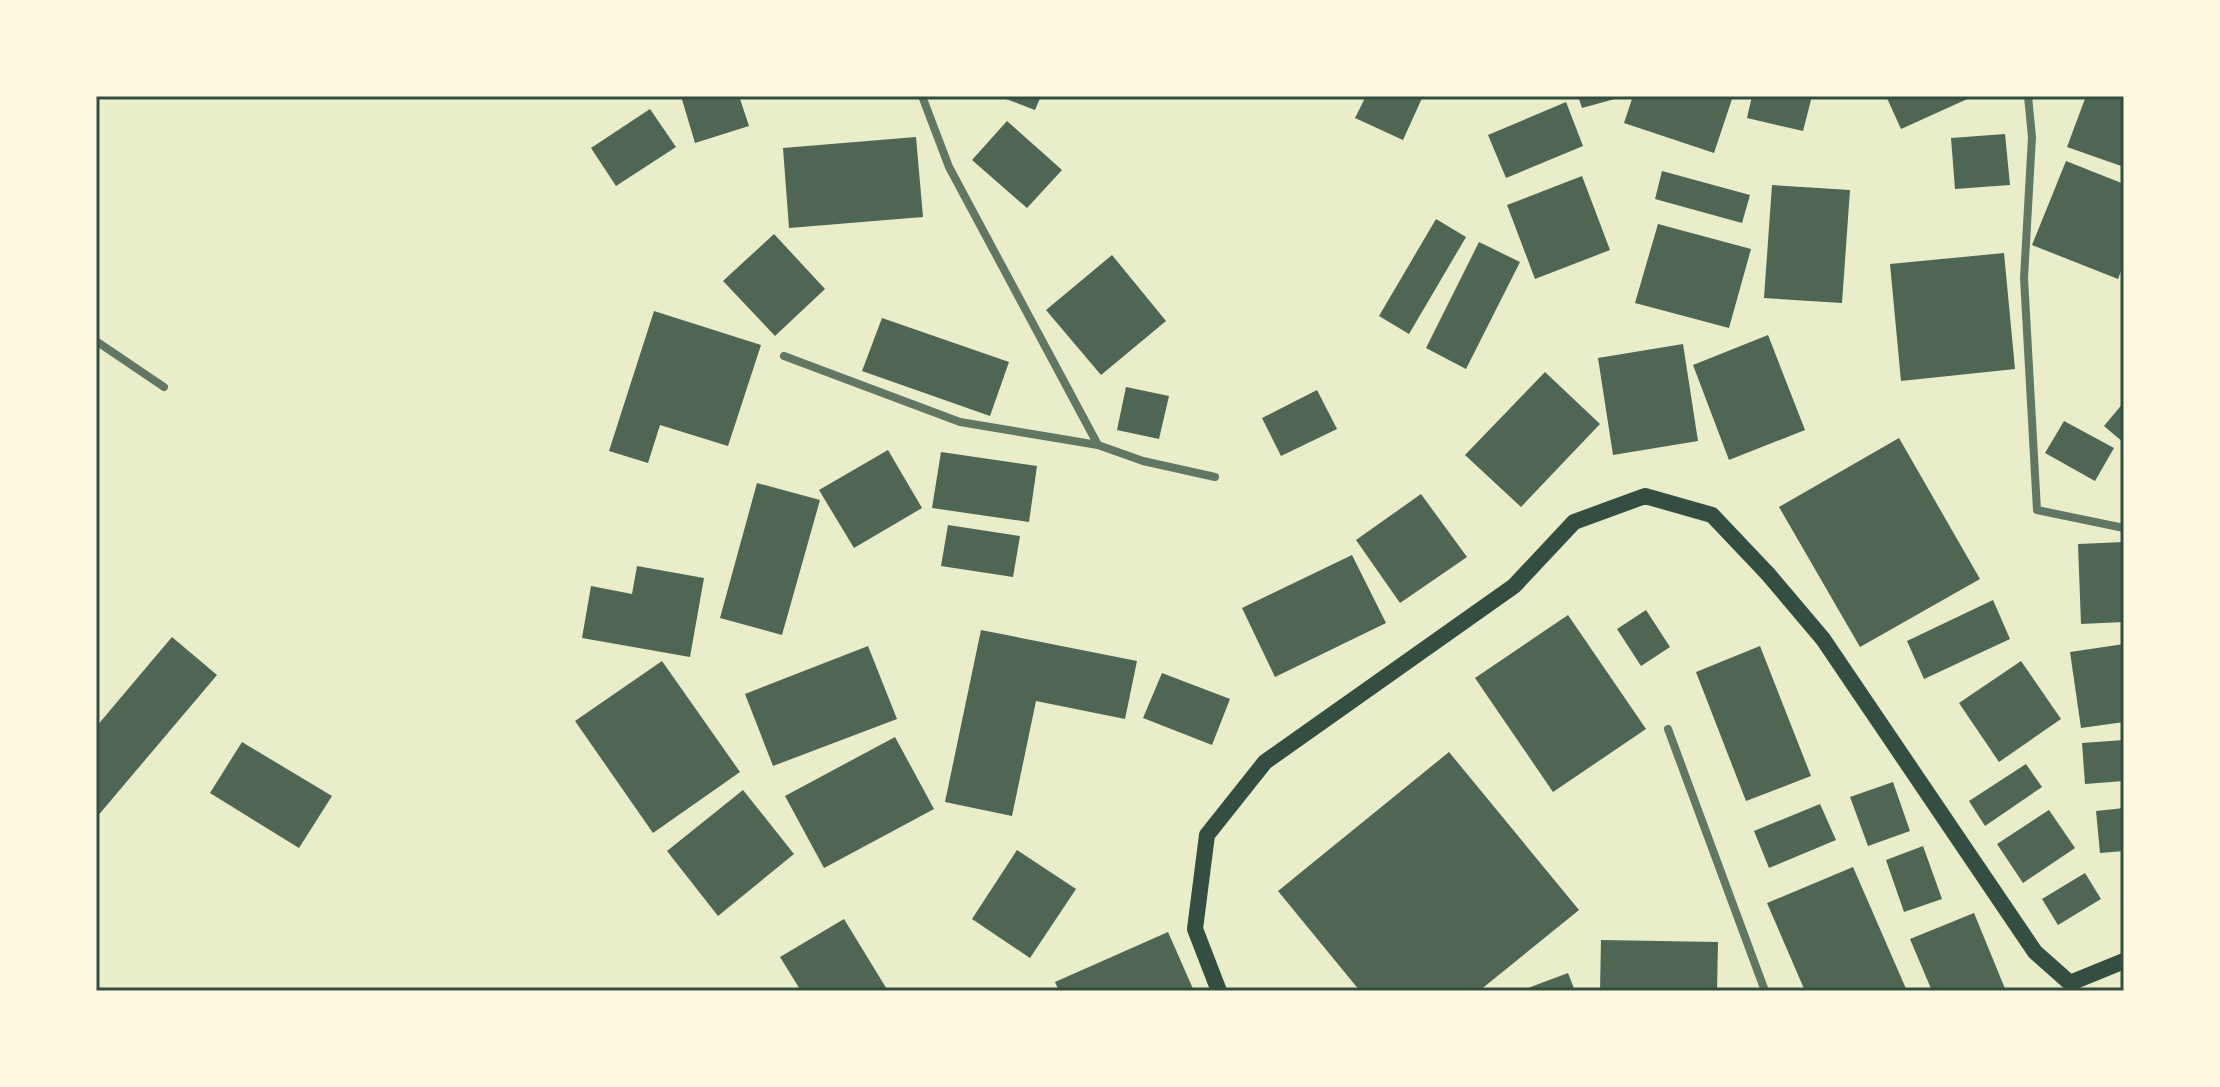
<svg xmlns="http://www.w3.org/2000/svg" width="2220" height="1087" viewBox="0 0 2220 1087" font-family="Helvetica,sans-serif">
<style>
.building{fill:#4f6655}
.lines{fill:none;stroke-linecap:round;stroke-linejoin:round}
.minor{stroke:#617663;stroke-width:8}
.secondary{stroke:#344e41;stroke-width:16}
.neatline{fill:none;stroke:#344e41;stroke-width:3}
</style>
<rect width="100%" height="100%" fill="#e9edc9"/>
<!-- building -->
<g class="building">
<path d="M 681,96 L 739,96 L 749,126 L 695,143 Z"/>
<path d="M 998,96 L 1041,96 L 1035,110 Z"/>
<path d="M 1366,96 L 1423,96 L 1403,140 L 1355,118 Z"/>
<path d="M 1578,96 L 1622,96 L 1622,97 L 1582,108 Z"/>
<path d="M 1633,96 L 1733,96 L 1714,153 L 1624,123 Z"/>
<path d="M 1752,96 L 1812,96 L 1803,131 L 1747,118 Z"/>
<path d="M 1886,96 L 1974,96 L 1901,129 Z"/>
<path d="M 2086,96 L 2124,96 L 2124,167 L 2067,147 Z"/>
<path d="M 1566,102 L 1583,146 L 1506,178 L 1488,135 Z"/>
<path d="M 650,109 L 676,147 L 616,186 L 591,148 Z"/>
<path d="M 1007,121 L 1062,170 L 1027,208 L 972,160 Z"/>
<path d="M 2005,134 L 2010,185 L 1955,189 L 1951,138 Z"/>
<path d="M 916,137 L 923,217 L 789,228 L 783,148 Z"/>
<path d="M 2066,161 L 2124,184 L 2124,263 L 2118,279 L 2032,245 Z"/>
<path d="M 1662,171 L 1750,195 L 1742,223 L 1655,199 Z"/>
<path d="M 1582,176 L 1610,250 L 1535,279 L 1507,205 Z"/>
<path d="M 1772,185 L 1850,190 L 1842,303 L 1764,298 Z"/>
<path d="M 1436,219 L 1466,237 L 1409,334 L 1379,316 Z"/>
<path d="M 1658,224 L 1751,249 L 1729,328 L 1635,303 Z"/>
<path d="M 774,234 L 825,289 L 775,336 L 723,281 Z"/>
<path d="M 1479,242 L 1520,262 L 1466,369 L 1426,348 Z"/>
<path d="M 2004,253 L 2015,369 L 1901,381 L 1890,264 Z"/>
<path d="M 1112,255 L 1166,321 L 1101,375 L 1046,310 Z"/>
<path d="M 654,311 L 761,345 L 728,446 L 660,425 L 648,463 L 609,451 Z"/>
<path d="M 882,318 L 1009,362 L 990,416 L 862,371 Z"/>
<path d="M 1768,335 L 1805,430 L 1729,460 L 1693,365 Z"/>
<path d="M 1683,344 L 1698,441 L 1613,455 L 1598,358 Z"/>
<path d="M 1545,372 L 1600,424 L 1521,507 L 1465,455 Z"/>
<path d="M 1126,387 L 1169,396 L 1159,439 L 1117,430 Z"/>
<path d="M 1317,390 L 1337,429 L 1281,456 L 1262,418 Z"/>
<path d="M 2124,402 L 2124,443 L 2104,426 Z"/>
<path d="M 2064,421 L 2114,448 L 2095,481 L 2045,453 Z"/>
<path d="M 1899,438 L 1980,579 L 1860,647 L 1779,507 Z"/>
<path d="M 888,450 L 922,508 L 854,548 L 819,490 Z"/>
<path d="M 941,452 L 1037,466 L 1029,522 L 932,508 Z"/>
<path d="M 757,483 L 820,500 L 782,635 L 720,618 Z"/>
<path d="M 1421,494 L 1467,557 L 1400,603 L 1356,540 Z"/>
<path d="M 948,525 L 1020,536 L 1013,577 L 941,566 Z"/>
<path d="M 2124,542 L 2124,622 L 2081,624 L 2078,544 Z"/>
<path d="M 1352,555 L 1386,623 L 1275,677 L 1242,608 Z"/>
<path d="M 637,566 L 704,578 L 690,657 L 582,638 L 591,586 L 632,594 Z"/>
<path d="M 1993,600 L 2010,639 L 1924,679 L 1907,641 Z"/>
<path d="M 1646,610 L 1670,647 L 1641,666 L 1617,629 Z"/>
<path d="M 1568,615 L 1646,729 L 1553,792 L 1475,678 Z"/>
<path d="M 981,630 L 1137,661 L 1125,719 L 1036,701 L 1012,816 L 945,802 Z"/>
<path d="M 172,637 L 217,675 L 96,818 L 96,727 Z"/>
<path d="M 2124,644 L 2124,722 L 2081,728 L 2070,652 Z"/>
<path d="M 868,646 L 897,719 L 773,766 L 745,694 Z"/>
<path d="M 1760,646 L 1811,776 L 1746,801 L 1696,672 Z"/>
<path d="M 662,661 L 740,772 L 653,833 L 575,721 Z"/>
<path d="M 2021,661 L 2061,719 L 1999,762 L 1959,703 Z"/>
<path d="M 1162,673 L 1230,699 L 1212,745 L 1143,718 Z"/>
<path d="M 895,737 L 934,809 L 824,868 L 785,796 Z"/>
<path d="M 2124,740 L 2124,781 L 2085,784 L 2082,743 Z"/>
<path d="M 242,742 L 332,796 L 299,848 L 210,793 Z"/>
<path d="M 1449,752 L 1579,910 L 1479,991 L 1360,991 L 1278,891 Z"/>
<path d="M 2026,764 L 2042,787 L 1985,826 L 1969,801 Z"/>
<path d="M 1893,782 L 1910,831 L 1868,846 L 1850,797 Z"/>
<path d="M 743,790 L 794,854 L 718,916 L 667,851 Z"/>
<path d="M 1820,804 L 1836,840 L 1769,868 L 1754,831 Z"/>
<path d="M 2124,808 L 2124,851 L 2100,853 L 2096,811 Z"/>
<path d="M 2049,810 L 2075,848 L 2023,883 L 1997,844 Z"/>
<path d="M 1923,846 L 1942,899 L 1904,912 L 1886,860 Z"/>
<path d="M 1017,850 L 1076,889 L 1030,958 L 972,919 Z"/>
<path d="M 1853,867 L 1907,991 L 1805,991 L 1767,903 Z"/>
<path d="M 2085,873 L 2101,899 L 2058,925 L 2042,899 Z"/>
<path d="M 1974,913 L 2006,991 L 1932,991 L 1910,939 Z"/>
<path d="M 844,919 L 888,991 L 801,991 L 780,957 Z"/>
<path d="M 1168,932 L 1194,991 L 1059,991 L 1055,982 Z"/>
<path d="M 1601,940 L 1718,942 L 1717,991 L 1600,991 Z"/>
<path d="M 1568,973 L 1575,991 L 1520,991 Z"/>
</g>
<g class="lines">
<!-- minor -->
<g class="minor">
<path d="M 922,96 L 949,167 L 1098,445 L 1143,461 L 1215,477"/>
<path d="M 2028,96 L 2032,137 L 2024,278 L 2037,510 L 2124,528"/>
<path d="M 96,341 L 164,387"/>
<path d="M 784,356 L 960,422 L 1098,445"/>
<path d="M 1668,729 L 1765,991"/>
</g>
<!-- secondary -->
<path class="secondary" d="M 1219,991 L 1195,929 L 1207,835 L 1265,762 L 1514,586 L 1574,522 L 1645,496 L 1712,515 L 1768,574 L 1823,639 L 2035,952 L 2070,983 L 2124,961"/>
</g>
<!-- border -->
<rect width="2220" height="1087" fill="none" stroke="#fefae0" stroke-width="196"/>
<rect x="98" y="98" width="2024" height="891" class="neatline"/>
</svg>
